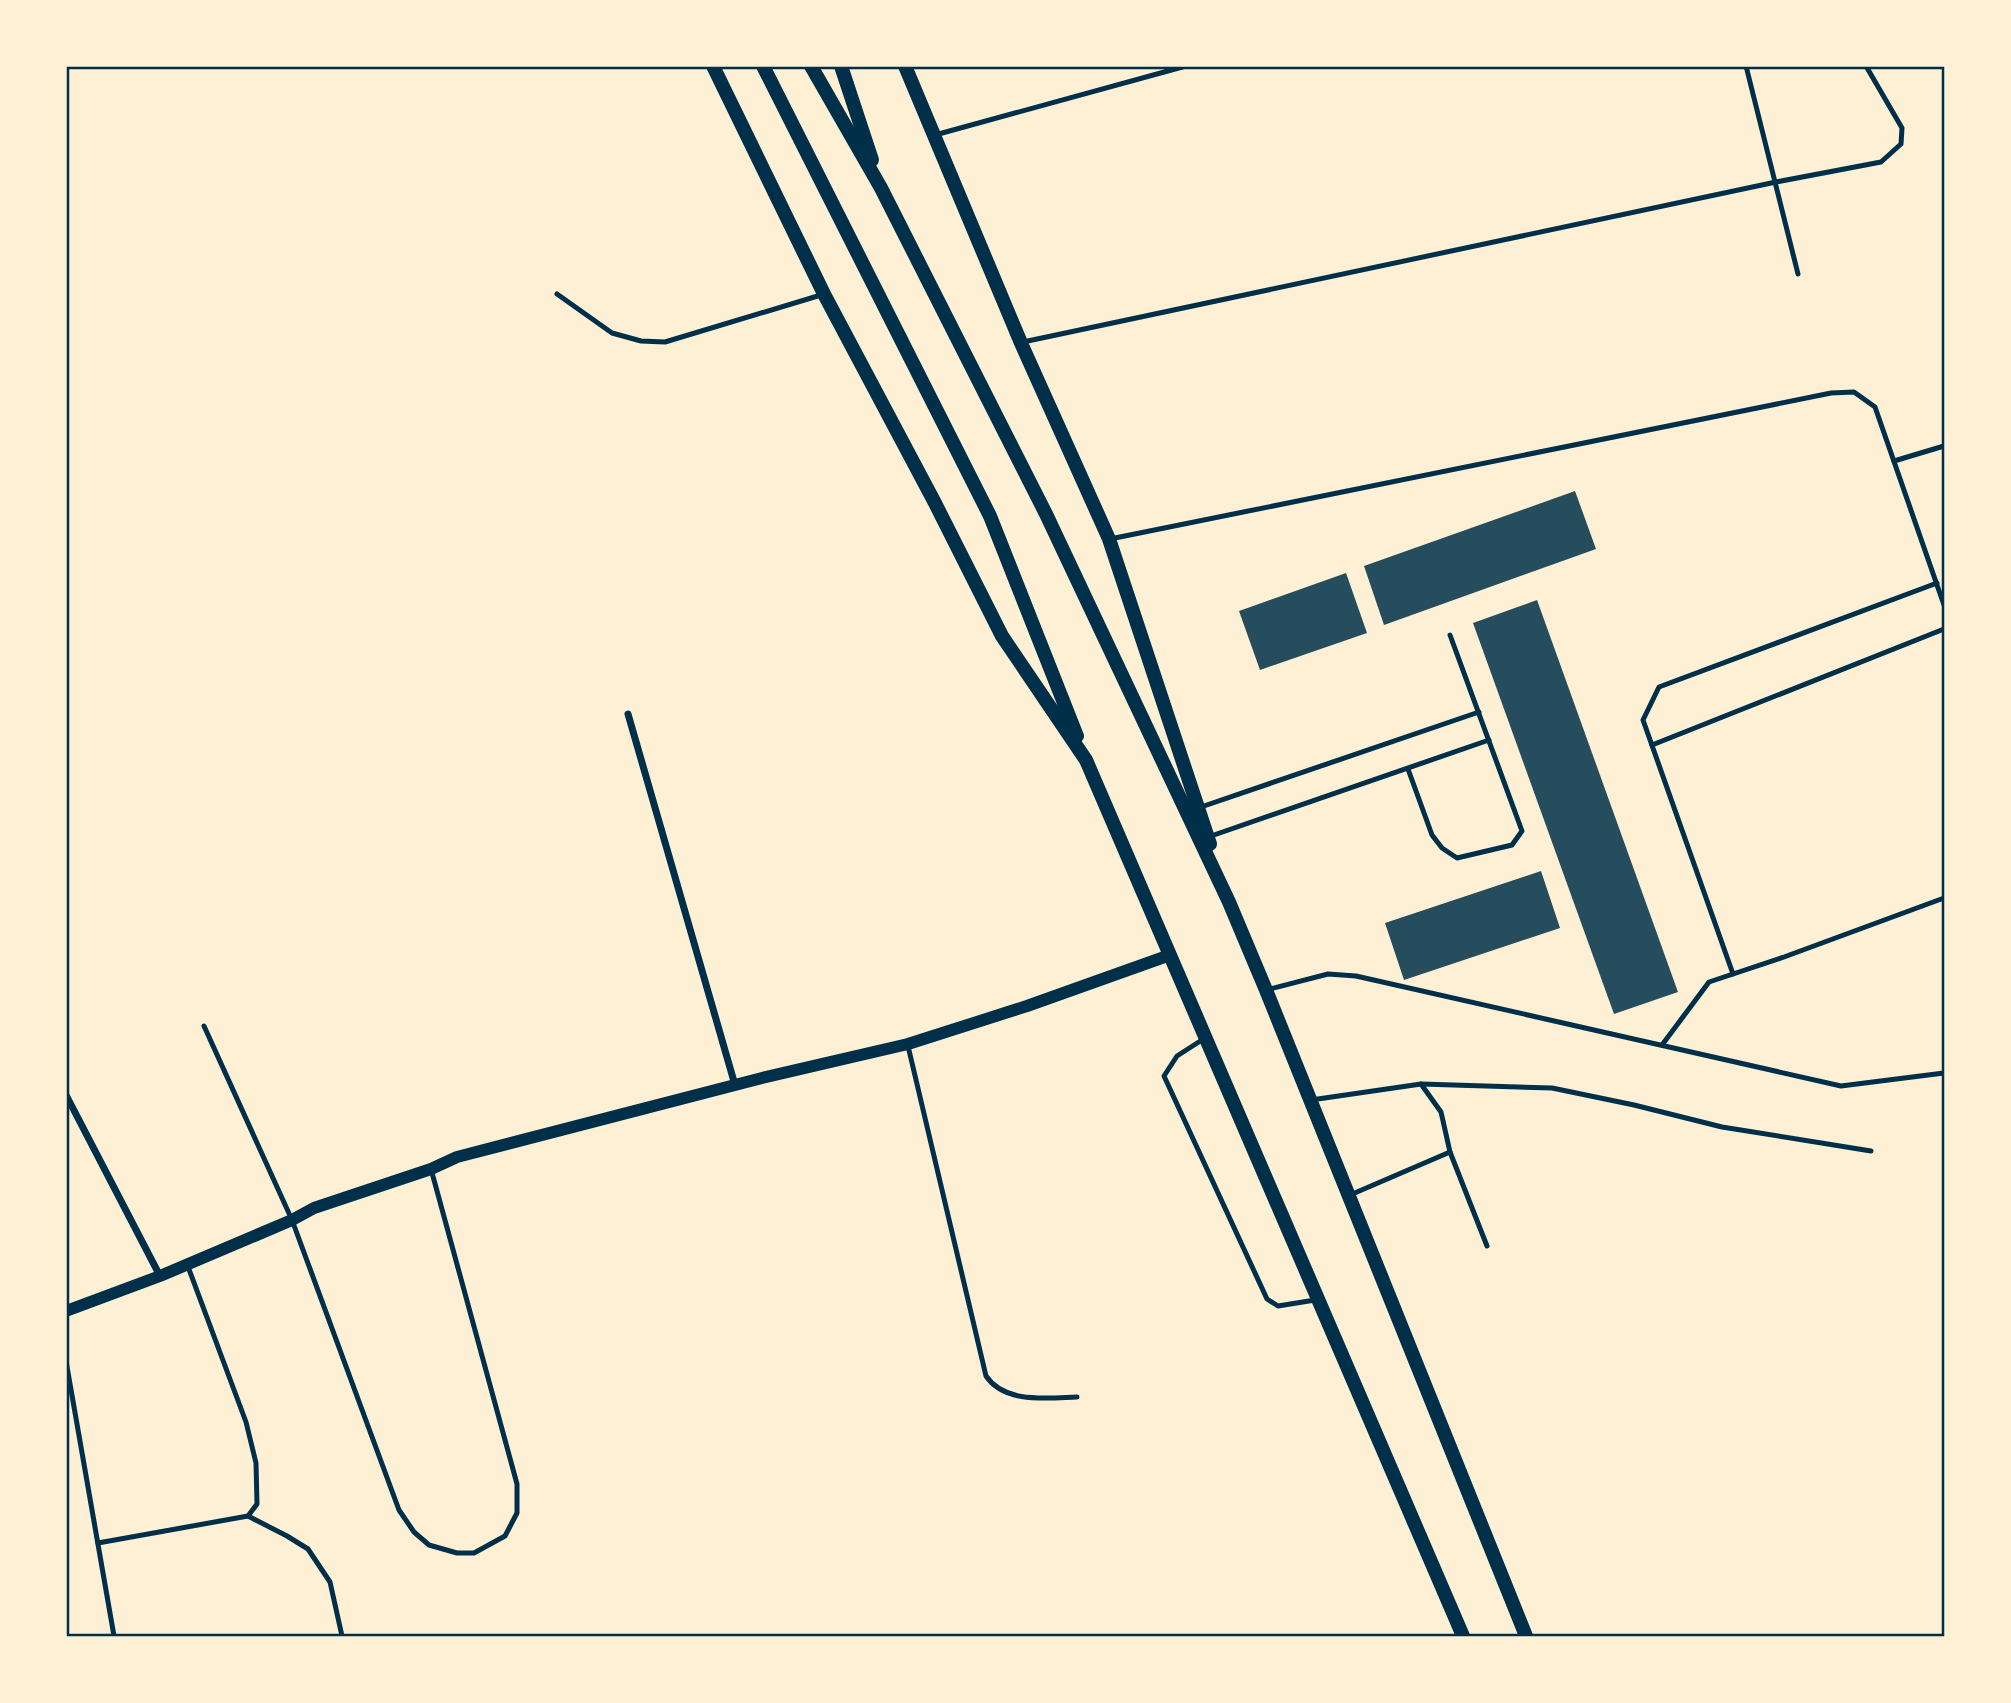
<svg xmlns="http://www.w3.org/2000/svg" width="2011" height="1703" viewBox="0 0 2011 1703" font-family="Inter,sans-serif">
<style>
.building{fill:#264d5e}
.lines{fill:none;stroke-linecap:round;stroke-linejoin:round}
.service{stroke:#003049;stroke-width:5}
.minor{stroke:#003049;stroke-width:7}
.tertiary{stroke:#003049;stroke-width:12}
.secondary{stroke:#003049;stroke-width:14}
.neatline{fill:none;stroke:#003049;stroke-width:2.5}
</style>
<rect width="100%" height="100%" fill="#fdf0d5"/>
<!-- building -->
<g class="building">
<path d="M 1575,491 L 1596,549 L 1384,625 L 1364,566 Z"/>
<path d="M 1346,573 L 1367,633 L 1260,670 L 1239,611 Z"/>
<path d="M 1537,600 L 1678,992 L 1614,1014 L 1473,623 Z"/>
<path d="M 1541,871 L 1560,928 L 1404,980 L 1385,923 Z"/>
</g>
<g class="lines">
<!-- service -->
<g class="service">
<path d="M 1746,66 L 1798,274"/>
<path d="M 935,135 L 1186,66"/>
<path d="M 557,294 L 612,333 L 641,341 L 665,342 L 821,295"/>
<path d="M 1023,342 L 1776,182 L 1881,162 L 1901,144 L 1902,128 L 1866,66"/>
<path d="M 1894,461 L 1944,446"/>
<path d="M 1110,539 L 1831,393 L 1854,392 L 1875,407 L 1944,605"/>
<path d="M 1652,745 L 1944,629"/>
<path d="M 1408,769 L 1432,835 L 1442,848 L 1457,858 L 1512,845 L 1522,831 L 1450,635"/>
<path d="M 1201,807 L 1479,712"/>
<path d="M 1211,836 L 1489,740"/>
<path d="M 1733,974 L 1643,720 L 1659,687 L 1937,583"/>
<path d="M 1266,990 L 1328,974 L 1356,976 L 1841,1086 L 1944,1073"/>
<path d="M 204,1026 L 292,1220 L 399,1510 L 414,1532 L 429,1545 L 457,1553 L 474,1553 L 505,1536 L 517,1513 L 517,1484 L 431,1169"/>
<path d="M 1205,1038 L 1177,1056 L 1164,1076 L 1267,1299 L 1278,1306 L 1315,1300"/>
<path d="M 1662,1045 L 1709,982 L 1784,957 L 1944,898"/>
<path d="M 908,1046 L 986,1376 C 1005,1404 1047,1398 1077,1397"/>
<path d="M 1421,1084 L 1552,1088 L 1634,1105 L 1722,1127 L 1871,1151"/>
<path d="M 1311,1100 L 1421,1084 L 1441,1112 L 1450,1152 L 1487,1246"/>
<path d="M 1350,1195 L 1450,1152"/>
<path d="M 187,1264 L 246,1422 L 256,1463 L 257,1504 L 248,1516"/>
<path d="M 66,1361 L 114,1636"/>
<path d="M 98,1543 L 248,1516 L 287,1536 L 308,1549 L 330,1582 L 342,1636"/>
</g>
<!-- minor -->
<g class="minor">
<path d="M 628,714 L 735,1085"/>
<path d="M 66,1095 L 160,1276"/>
</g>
<!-- tertiary -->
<path class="tertiary" d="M 66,1311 L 160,1276 L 292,1220 L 314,1208 L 431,1169 L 457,1157 L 762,1078 L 908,1044 L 1027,1006 L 1170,955"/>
<!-- secondary -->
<g class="secondary">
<path d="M 713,66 L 824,294 L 935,503 L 1002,636 L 1086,760 L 1463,1636"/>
<path d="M 763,66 L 990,516 L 1077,736"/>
<path d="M 811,66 L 881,188 L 1046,514 L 1229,902 L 1266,990 L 1526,1636"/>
<path d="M 841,66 L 872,160"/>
<path d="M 905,66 L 1021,343 L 1109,539 L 1210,844"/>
</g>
</g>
<!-- border -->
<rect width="2011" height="1703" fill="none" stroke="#fdf0d5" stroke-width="136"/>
<rect x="68" y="68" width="1875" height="1567" class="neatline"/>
</svg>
